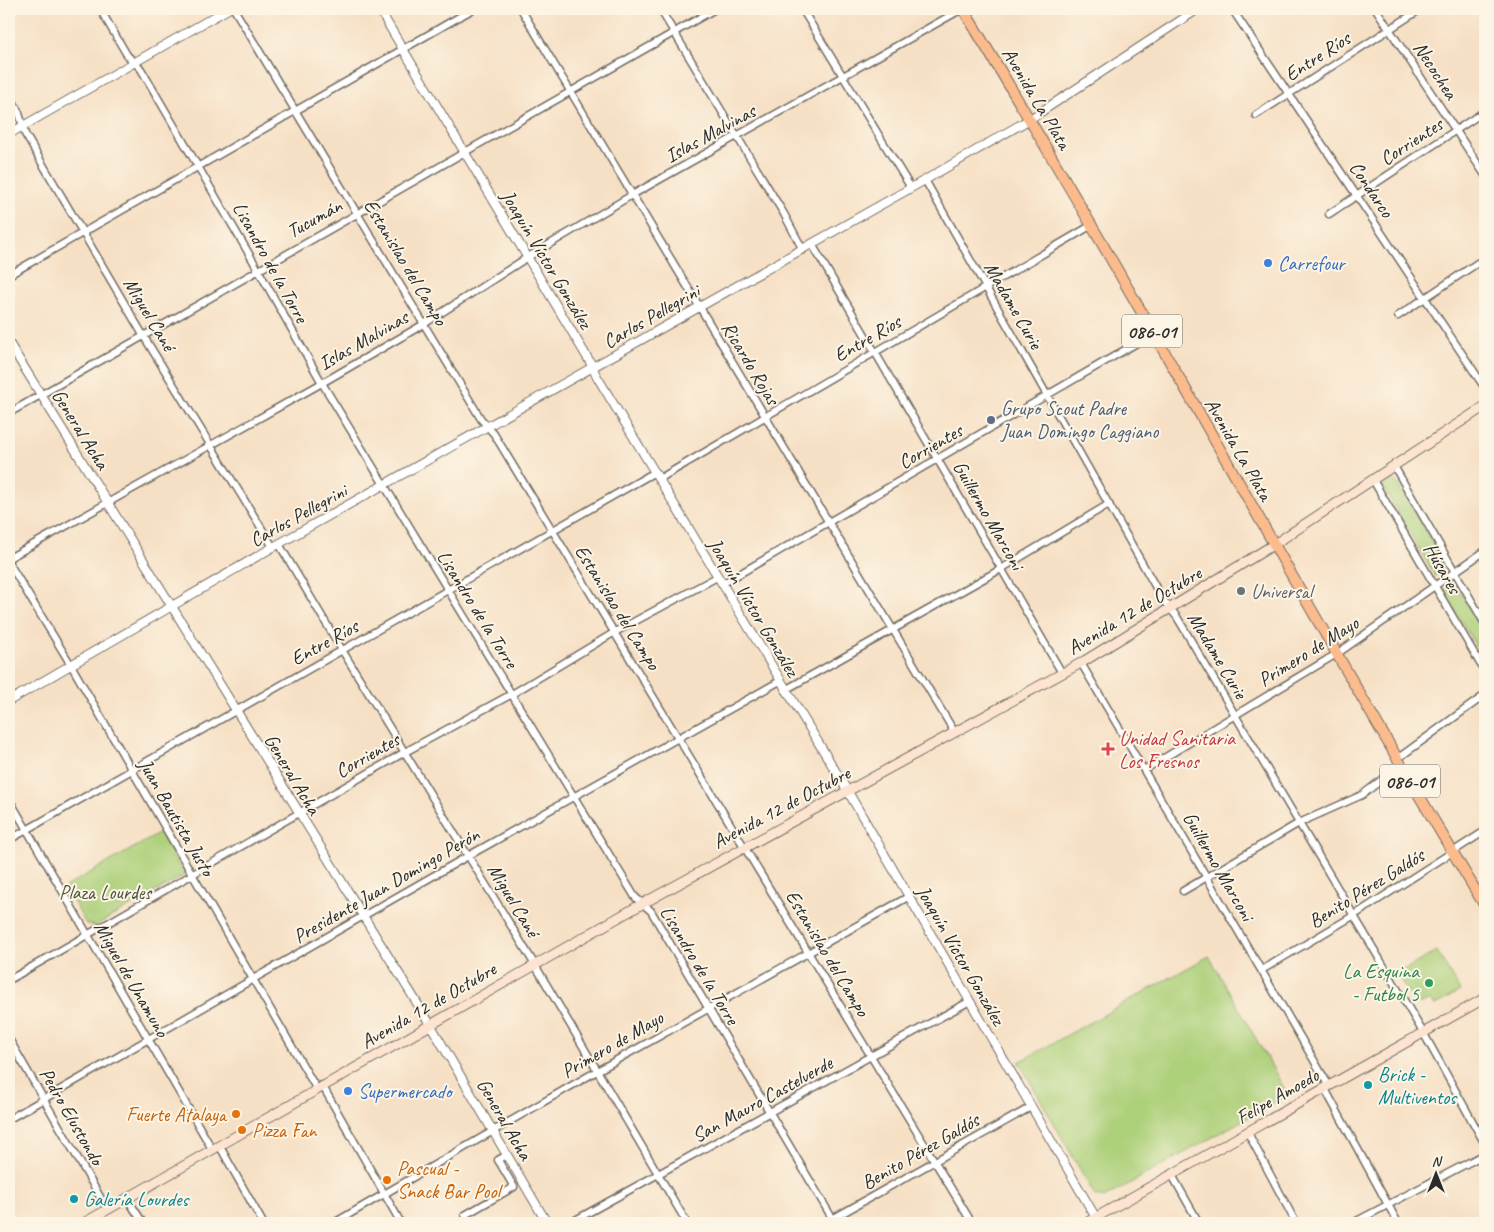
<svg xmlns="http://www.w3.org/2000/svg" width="1494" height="1232" viewBox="0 0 1494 1232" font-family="Caveat,sans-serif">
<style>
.green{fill:#add07a;stroke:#6c7e52}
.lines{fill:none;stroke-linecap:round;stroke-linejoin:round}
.minor-casing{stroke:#726a61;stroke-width:9}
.tertiary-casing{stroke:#726a61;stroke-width:10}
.secondary-casing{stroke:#726a61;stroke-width:11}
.primary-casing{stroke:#726a61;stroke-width:12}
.minor{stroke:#fff;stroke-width:6}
.tertiary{stroke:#fff;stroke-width:8}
.secondary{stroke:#fde4d1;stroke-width:9}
.primary{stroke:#fbbb8d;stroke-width:10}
.shop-dot{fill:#3f7fe0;stroke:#fcf5e5;stroke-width:2}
.service-dot{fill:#5c6f8a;stroke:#fcf5e5;stroke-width:2}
.worship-dot{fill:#6b7280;stroke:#fcf5e5;stroke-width:2}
.health-dot{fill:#e0444e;stroke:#fcf5e5;stroke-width:2}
.leisure-dot{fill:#2e9e5b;stroke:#fcf5e5;stroke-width:2}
.culture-dot{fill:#0f9aa8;stroke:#fcf5e5;stroke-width:2}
.food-dot{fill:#e8710a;stroke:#fcf5e5;stroke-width:2}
.labels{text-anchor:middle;stroke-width:4;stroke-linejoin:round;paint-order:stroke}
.shield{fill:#fcf5e5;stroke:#6a6863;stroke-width:1}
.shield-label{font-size:19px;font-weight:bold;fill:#2b2b2b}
.street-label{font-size:20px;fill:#2b2b2b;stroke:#fcf5e5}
.shop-label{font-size:20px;fill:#366cbe;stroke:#fcf5e5;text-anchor:start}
.service-label{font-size:20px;fill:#4e5e75;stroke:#fcf5e5;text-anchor:start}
.worship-label{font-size:20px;fill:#5b616d;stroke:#fcf5e5;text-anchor:start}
.health-label{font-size:20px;fill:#be3a42;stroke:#fcf5e5;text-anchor:start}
.park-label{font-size:20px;fill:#4c543f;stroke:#fcf5e5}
.leisure-label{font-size:20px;fill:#27864d;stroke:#fcf5e5;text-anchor:end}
.culture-label{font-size:20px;fill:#0d838f;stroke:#fcf5e5;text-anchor:start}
.food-label{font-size:20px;fill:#c56008;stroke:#fcf5e5;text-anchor:start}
</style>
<rect width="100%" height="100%" fill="#fcf5e5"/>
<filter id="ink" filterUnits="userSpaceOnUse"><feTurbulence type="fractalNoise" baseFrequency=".02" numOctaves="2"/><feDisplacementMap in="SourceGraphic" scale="10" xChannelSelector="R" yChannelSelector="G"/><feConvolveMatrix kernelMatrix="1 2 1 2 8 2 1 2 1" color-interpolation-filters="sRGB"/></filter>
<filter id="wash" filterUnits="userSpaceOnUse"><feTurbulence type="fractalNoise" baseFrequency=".0096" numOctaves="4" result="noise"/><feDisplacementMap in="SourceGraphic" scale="20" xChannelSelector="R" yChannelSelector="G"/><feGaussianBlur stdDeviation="1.12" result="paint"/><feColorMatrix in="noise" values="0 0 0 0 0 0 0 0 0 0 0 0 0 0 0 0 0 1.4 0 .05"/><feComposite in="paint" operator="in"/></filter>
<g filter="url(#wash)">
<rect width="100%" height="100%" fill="#f6e0c5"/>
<!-- green -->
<g class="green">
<path d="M 1393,477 L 1446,566 L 1435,576 L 1381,484 Z"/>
<path d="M 1455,583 L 1485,633 L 1485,662 L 1443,590 Z"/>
<path d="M 160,833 L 185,875 L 95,926 L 86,924 L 65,887 Z"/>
<path d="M 1437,951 L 1460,991 L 1434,1006 L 1430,1000 L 1420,1005 L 1415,996 L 1411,998 L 1397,974 Z"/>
<path d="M 1209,956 L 1288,1095 L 1104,1198 L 1095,1196 L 1019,1062 Z"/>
</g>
</g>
<g filter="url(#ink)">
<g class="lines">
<!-- minor casing -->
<g class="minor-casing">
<g id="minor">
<path d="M 100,9 L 127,55 L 141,69 L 252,259 L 322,383 L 635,897 L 651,911 L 835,1223"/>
<path d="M 234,9 L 481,419 L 494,434 L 972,1223"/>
<path d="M 521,9 L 955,733"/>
<path d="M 660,9 L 784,214 L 803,250"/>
<path d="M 802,9 L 911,188"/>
<path d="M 1232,9 L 1485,388"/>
<path d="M 1376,9 L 1485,175"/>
<path d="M 9,93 L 19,113 L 25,134 L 143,335 L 273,547"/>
<path d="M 1256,115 L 1421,9"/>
<path d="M 925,180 L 1163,600 L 1177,617 L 1424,1034 L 1485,1144"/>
<path d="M 1329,214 L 1485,111"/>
<path d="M 812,244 L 1062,673"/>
<path d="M 9,275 L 473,9"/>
<path d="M 1398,316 L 1485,258"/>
<path d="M 9,413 L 715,9"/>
<path d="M 1394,466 L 1485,624"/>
<path d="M 659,479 L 1092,225"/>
<path d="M 1373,480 L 1485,672"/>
<path d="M 279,544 L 342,650 L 535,965 L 687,1223"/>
<path d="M 9,558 L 322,383 L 424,324 L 528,257 L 632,195 L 962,9"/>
<path d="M 9,563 L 71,665 L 316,1088"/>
<path d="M 722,584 L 1154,333"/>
<path d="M 1081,663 L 1329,1086"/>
<path d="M 785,690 L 1001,569 L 1109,504"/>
<path d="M 1397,759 L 1485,695"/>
<path d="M 1144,770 L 1338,653 L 1485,551"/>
<path d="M 9,799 L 212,1149"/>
<path d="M 9,840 L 655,472"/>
<path d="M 1183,891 L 1299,823 L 1362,795 L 1401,765"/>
<path d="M 1262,970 L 1353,916 L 1485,831"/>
<path d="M 9,980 L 405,752 L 512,694 L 615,632 L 717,577"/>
<path d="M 9,1039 L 107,1209"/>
<path d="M 322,1085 L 401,1223"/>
<path d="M 1325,1089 L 1398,1223"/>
<path d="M 9,1119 L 468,856 L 780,681"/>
<path d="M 1248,1133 L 1296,1223"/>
<path d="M 219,1145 L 263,1223"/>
<path d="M 1172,1175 L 1199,1223"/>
<path d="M 127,1198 L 143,1223"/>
<path d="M 465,1215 L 514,1187 L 498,1160 L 507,1155"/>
<path d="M 334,1223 L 597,1071 L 908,897"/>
<path d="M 570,1223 L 970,1001"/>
<path d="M 825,1223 L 1031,1107"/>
<path d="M 1353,1223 L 1485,1154"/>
</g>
</g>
<!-- tertiary casing -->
<g class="tertiary-casing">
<g id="tertiary">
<path d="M 379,9 L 590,362 L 596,375 L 847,790 L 1099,1223"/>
<path d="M 9,134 L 228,9"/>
<path d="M 9,343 L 430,1024 L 547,1223"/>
<path d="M 9,701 L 275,546 L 925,180 L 1030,119 L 1198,9"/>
</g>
</g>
<!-- secondary casing -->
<g class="secondary-casing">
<g id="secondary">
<path d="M 84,1223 L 642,904 L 1081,663 L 1273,545 L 1485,406"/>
<path d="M 1086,1223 L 1485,998"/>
</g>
</g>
<!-- primary casing -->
<g class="primary-casing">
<path id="primary" d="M 963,9 C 1143,304 1306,610 1485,906"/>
</g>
<!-- minor -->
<use href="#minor" class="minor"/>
<!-- tertiary -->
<use href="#tertiary" class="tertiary"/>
<!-- secondary -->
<use href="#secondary" class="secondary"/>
<!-- primary -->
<use href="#primary" class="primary"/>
</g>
</g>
<!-- markers -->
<g class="shop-dot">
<circle cx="1268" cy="263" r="5"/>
<circle cx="348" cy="1091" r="5"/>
</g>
<circle class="service-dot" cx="991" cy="420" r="5"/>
<circle class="worship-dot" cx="1241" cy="591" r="5"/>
<path class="health-dot" d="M1105.5 741.5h5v5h5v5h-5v5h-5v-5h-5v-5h5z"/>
<circle class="leisure-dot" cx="1429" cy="983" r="5"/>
<g class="culture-dot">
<circle cx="1368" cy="1085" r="5"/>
<circle cx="74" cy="1199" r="5"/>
</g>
<g class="food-dot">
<circle cx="236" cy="1114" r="5"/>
<circle cx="242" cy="1130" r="5"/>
<circle cx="387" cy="1180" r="5"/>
</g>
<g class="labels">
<!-- shield labels -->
<g class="shield">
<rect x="1122" y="314.5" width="60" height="33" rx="4"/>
<rect x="1380" y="764.5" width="60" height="33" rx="4"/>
</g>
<g class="shield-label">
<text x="1152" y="338">086-01</text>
<text x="1410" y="788">086-01</text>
</g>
<!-- street labels -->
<g class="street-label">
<text transform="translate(1317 56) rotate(-33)" y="7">Entre Ríos</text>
<text transform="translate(1436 70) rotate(57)" y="7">Necochea</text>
<text transform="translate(1037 98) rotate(59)" y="7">Avenida La Plata</text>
<text transform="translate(710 133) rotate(-29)" y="7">Islas Malvinas</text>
<text transform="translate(1411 141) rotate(-33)" y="7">Corrientes</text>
<text transform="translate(1372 189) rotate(56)" y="7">Condarco</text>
<text transform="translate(314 218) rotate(-29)" y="7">Tucumán</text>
<text transform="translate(547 259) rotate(59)" y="7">Joaquín Víctor González</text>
<text transform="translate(271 262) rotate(61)" y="7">Lisandro de la Torre</text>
<text transform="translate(406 262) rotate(59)" y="7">Estanislao del Campo</text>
<text transform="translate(1014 305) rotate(60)" y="7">Madame Curie</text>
<text transform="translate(150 314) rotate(59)" y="7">Miguel Cané</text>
<text transform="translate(651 316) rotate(-30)" y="7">Carlos Pellegrini</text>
<text transform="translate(867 338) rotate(-30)" y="7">Entre Ríos</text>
<text transform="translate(363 340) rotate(-30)" y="7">Islas Malvinas</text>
<text transform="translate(751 363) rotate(59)" y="7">Ricardo Rojas</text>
<text transform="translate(81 429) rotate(58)" y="7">General Acha</text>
<text transform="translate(930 446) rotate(-30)" y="7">Corrientes</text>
<text transform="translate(1239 449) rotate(60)" y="7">Avenida La Plata</text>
<text transform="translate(298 515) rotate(-29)" y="7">Carlos Pellegrini</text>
<text transform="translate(989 515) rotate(60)" y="7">Guillermo Marconi</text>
<text transform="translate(1443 568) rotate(60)" y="7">Húsares</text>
<text transform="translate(618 607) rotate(58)" y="7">Estanislao del Campo</text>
<text transform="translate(754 607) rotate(59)" y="7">Joaquín Víctor González</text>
<text transform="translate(478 609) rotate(58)" y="7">Lisandro de la Torre</text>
<text transform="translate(1134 610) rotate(-31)" y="7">Avenida 12 de Octubre</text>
<text transform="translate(324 642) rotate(-29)" y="7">Entre Ríos</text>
<text transform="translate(1308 651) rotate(-32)" y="7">Primero de Mayo</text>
<text transform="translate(1218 655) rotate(59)" y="7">Madame Curie</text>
<text transform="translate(367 755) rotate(-30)" y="7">Corrientes</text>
<text transform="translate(293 774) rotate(59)" y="7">General Acha</text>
<text transform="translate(781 807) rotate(-28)" y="7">Avenida 12 de Octubre</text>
<text transform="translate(177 817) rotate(60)" y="7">Juan Bautista Justo</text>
<text transform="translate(1219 866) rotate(60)" y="7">Guillermo Marconi</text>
<text transform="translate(386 885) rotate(-30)" y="7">Presidente Juan Domingo Perón</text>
<text transform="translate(1366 888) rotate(-32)" y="7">Benito Pérez Galdós</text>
<text transform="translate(514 900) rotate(59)" y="7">Miguel Cané</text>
<text transform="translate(828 953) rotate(59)" y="7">Estanislao del Campo</text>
<text transform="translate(961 955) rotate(60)" y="7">Joaquín Víctor González</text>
<text transform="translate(700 965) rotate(59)" y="7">Lisandro de la Torre</text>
<text transform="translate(132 979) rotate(60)" y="7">Miguel de Unamuno</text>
<text transform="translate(428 1005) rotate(-30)" y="7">Avenida 12 de Octubre</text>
<text transform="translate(612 1044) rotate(-30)" y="7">Primero de Mayo</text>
<text transform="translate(1277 1096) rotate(-30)" y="7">Felipe Amoedo</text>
<text transform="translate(762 1099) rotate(-29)" y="7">San Mauro Castelverde</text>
<text transform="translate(72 1116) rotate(60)" y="7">Pedro Elustondo</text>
<text transform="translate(505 1119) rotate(60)" y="7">General Acha</text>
<text transform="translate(920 1151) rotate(-30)" y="7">Benito Pérez Galdós</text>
</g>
<!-- shop labels -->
<g class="shop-label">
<text x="1278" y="270">Carrefour</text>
<text x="358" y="1098">Supermercado</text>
</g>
<!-- service labels -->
<g class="service-label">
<text x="1001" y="415">Grupo Scout Padre<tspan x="1001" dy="23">Juan Domingo Caggiano</tspan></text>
</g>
<!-- worship labels -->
<g class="worship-label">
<text x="1251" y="598">Universal</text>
</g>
<!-- health labels -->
<g class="health-label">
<text x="1119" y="745">Unidad Sanitaria<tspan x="1119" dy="23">Los Fresnos</tspan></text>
</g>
<!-- park labels -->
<g class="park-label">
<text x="105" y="899">Plaza Lourdes</text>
</g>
<!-- leisure labels -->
<g class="leisure-label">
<text x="1419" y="978">La Esquina<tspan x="1419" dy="23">- Futbol 5</tspan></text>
</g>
<!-- culture labels -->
<g class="culture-label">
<text x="1378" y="1081">Brick -<tspan x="1378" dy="23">Multiventos</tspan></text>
<text x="84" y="1206">Galería Lourdes</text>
</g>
<!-- food labels -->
<g class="food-label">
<text x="226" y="1121" text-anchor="end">Fuerte Atalaya</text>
<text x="252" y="1137">Pizza Fan</text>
<text x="397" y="1175">Pascual -<tspan x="397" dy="23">Snack Bar Pool</tspan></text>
</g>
</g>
<!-- margin -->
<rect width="1494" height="1232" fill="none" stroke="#fcf5e5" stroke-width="30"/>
<!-- north arrow -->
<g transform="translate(1436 1174)" stroke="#fcf5e5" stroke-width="4" paint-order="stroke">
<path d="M0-4L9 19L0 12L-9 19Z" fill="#2b2b2b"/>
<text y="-8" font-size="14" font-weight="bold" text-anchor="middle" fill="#2b2b2b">N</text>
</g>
</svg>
